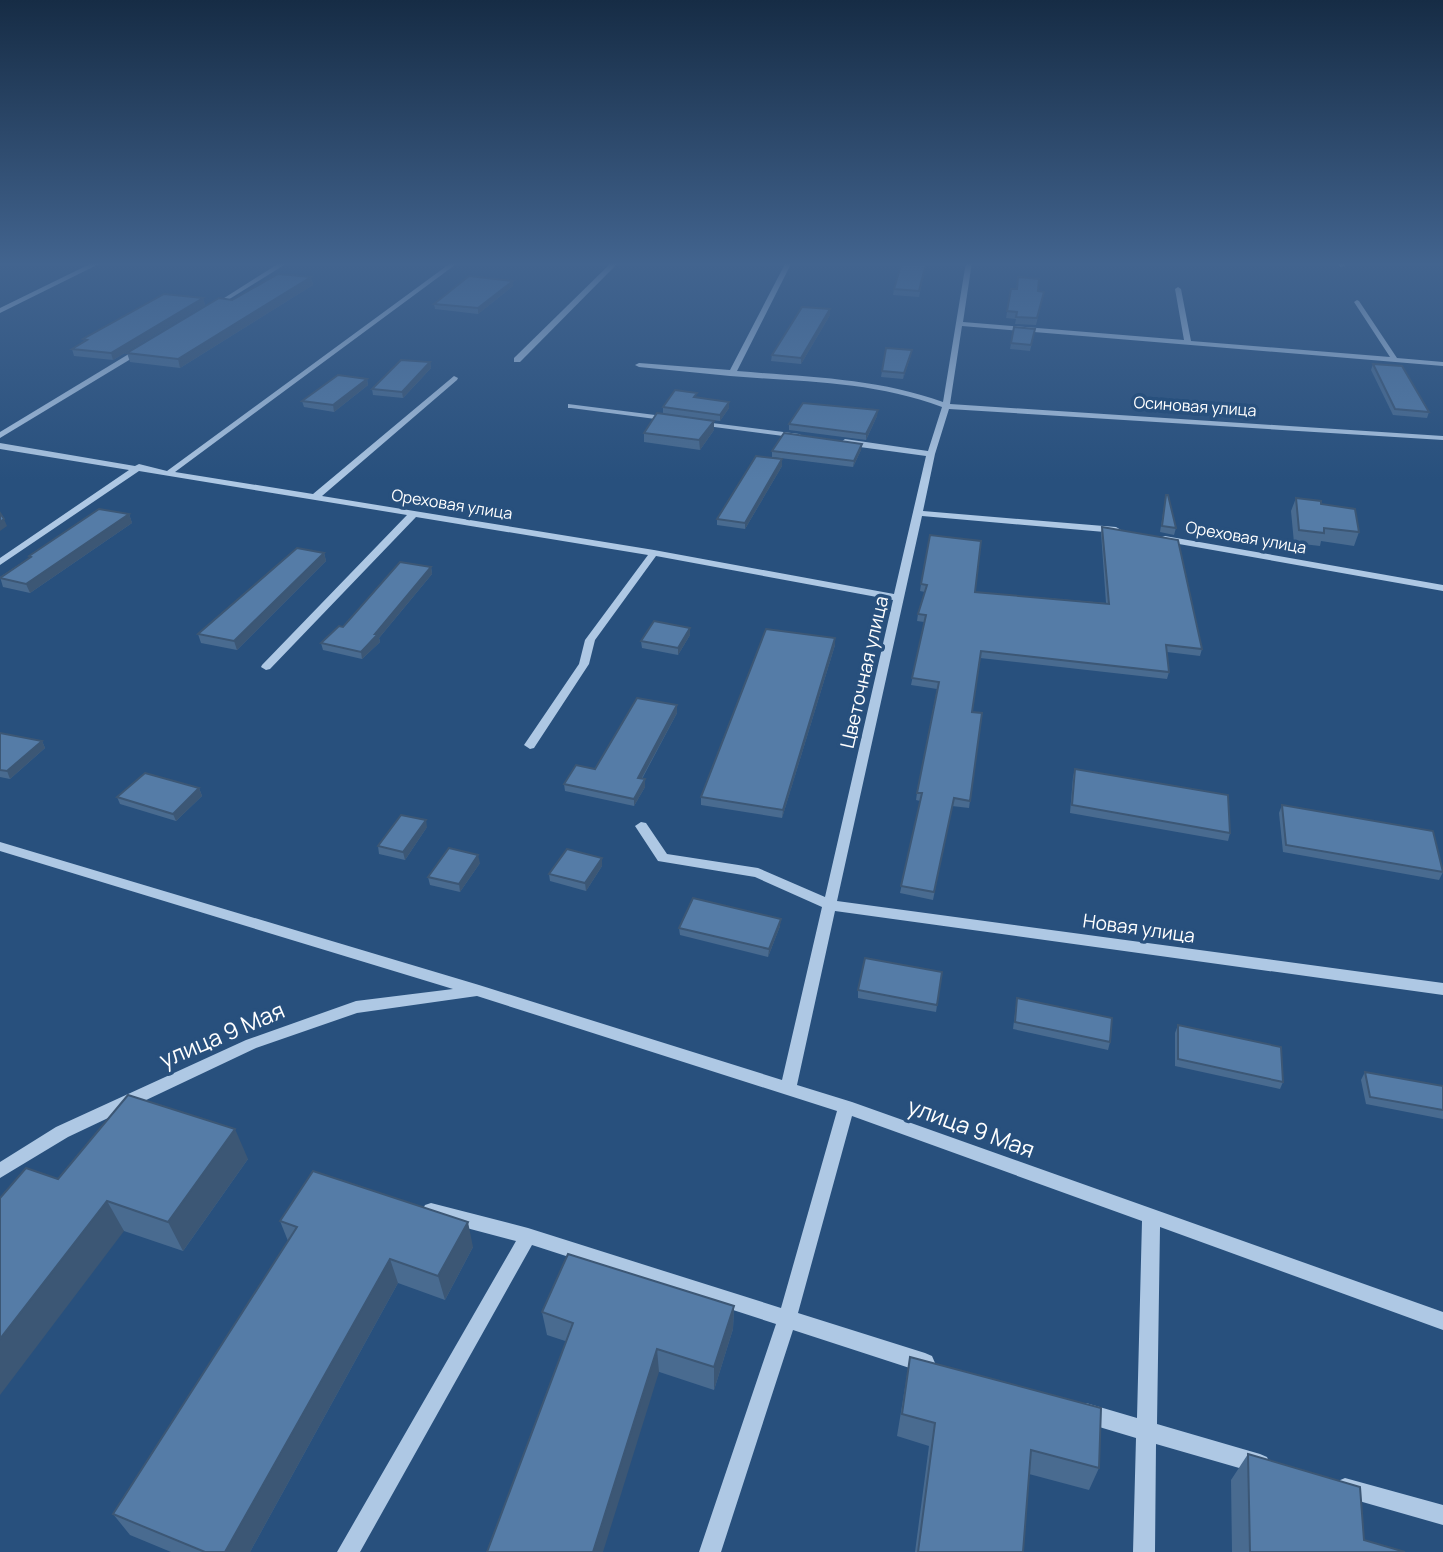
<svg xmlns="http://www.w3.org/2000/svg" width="1443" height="1552" viewBox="0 0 1443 1552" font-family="Manrope,sans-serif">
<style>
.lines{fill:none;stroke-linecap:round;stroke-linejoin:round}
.minor{fill:#aec8e4;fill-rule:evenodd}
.wall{fill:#496b90}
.shaded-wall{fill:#3c5775}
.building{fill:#557ca7;stroke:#3c5775;stroke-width:2}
.labels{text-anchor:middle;stroke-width:7;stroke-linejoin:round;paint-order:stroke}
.far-street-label{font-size:16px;fill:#fff;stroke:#28507d}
.street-label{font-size:19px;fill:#fff;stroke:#28507d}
.near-street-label{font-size:23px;fill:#fff;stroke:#28507d}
</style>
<rect width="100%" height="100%" fill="#28507d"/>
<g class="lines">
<!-- minor -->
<g class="minor">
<path d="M 94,262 L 103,262 L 0,313 L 0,308 Z"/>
<path d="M 281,262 L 289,262 L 215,308 L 210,307 Z"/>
<path d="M 452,262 L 459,262 L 175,472 L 313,494 L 454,376 L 458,378 L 457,380 L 322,496 L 654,550 L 894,594 L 926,456 L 845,445 L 841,442 L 845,439 L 928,451 L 942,407 C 872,381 803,382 730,376 C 700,373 669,370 639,367 L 635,365 L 639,363 L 730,370 L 786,262 L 792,262 L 737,371 C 807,377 877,378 943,402 L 966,262 L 972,262 L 963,322 L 1184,340 L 1175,289 L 1178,287 L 1181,289 L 1191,341 L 1390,357 L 1354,302 L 1357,300 L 1359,301 L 1397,358 L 1443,362 L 1443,366 L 962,326 L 950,404 L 1443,436 L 1443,440 L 949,409 L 935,454 L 923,511 L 1116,527 L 1121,530 L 1116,533 L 922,516 L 837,901 L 1443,983 L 1443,995 L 835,911 L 797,1085 L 852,1102 L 1443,1312 L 1443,1330 L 1160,1227 L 1157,1424 L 1260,1454 L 1267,1457 L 1270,1464 L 1267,1471 L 1260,1474 L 1156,1444 L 1155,1552 L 1133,1552 L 1136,1438 L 1086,1423 L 1079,1420 L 1076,1413 L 1079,1406 L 1086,1403 L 1137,1418 L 1142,1221 L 852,1116 L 798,1313 L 925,1353 L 932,1356 L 935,1363 L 932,1370 L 925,1373 L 793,1330 L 721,1552 L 699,1552 L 776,1324 L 532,1245 L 360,1552 L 337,1552 L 516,1241 L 425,1217 L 422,1211 L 425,1205 L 431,1203 L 528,1228 L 781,1308 L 837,1111 L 477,996 L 357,1013 L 256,1048 L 68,1137 L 0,1178 L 0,1162 L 56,1127 L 246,1040 L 356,1001 L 453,989 L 0,851 L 0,842 L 479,985 L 782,1080 L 822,907 L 755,877 L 658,861 L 635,826 L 641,822 L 646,823 L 667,854 L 758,868 L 825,897 L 893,600 L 656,556 L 595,640 L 589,664 L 534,748 L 530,749 L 524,745 L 579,664 L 585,640 L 648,555 L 416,517 L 270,669 L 266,670 L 261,667 L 262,665 L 407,515 L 139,471 L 0,565 L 0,558 L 129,470 L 0,449 L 0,443 L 135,466 L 139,464 L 167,471 Z"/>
<path d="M 612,262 L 619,262 L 520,362 L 514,362 L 514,358 Z"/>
<path d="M 1337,262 L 1343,262 L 1345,266 L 1340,267 Z"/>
<path d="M 137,349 L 144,351 L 0,438 L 0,432 Z"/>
<path d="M 568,404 L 671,417 L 675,419 L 671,421 L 571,408 L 568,408 Z"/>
<path d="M 696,421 L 799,434 L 803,436 L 799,438 L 699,425 L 696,425 Z"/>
<path d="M 1165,536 L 1443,585 L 1443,591 L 1162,541 L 1162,537 Z"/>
<path d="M 1345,1478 L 1443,1505 L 1443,1525 L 1338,1495 L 1335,1488 L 1338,1481 Z"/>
</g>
</g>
<!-- wall -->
<g class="wall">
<path d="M 926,263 L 919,297 L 893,295 L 894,289 Z"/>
<path d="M 311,277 L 313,285 L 180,368 L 130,362 L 127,353 L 232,300 Z"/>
<path d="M 513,286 L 478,314 L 435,309 L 434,304 Z"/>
<path d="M 1011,289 L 1044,292 L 1036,325 L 1015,324 L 1016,319 L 1006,318 Z"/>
<path d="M 203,298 L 205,305 L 113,360 L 74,356 L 72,349 L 84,341 L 83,339 Z"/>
<path d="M 830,315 L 801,364 L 771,361 L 772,355 Z"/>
<path d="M 1035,329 L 1030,351 L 1010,349 L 1011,343 Z"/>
<path d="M 911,355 L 903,379 L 881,377 L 882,371 Z"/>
<path d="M 430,362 L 431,368 L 403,398 L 373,395 L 372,389 Z"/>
<path d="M 1373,364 L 1429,412 L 1427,418 L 1393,415 L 1371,370 Z"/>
<path d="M 367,379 L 368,385 L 334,412 L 304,407 L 302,401 Z"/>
<path d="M 729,402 L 729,408 L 720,421 L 663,414 L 663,407 Z"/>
<path d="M 877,416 L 866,440 L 789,430 L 789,424 Z"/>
<path d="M 714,430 L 700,450 L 644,442 L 644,433 Z"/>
<path d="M 861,450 L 853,467 L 772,457 L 772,451 Z"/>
<path d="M 782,459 L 782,466 L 745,529 L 717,525 L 717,519 Z"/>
<path d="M 1166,495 L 1176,528 L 1174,535 L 1160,532 Z"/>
<path d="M 1296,498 L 1321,504 L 1359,532 L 1354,546 L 1321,541 L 1320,546 L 1294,543 L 1291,511 Z"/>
<path d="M 129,514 L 132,523 L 30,593 L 3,587 L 0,577 L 29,558 L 29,556 Z"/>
<path d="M 1102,527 L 1202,649 L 1200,656 L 1167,652 L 1169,672 L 1167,679 L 980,658 L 972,712 L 982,713 L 969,808 L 952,806 L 933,900 L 900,893 L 920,801 L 916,800 L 917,793 L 937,689 L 911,685 L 924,622 L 917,621 L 918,614 L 925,592 L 920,591 L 921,584 L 975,592 L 1106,603 L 1101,533 Z"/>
<path d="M 324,553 L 326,561 L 237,650 L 201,643 L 198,634 Z"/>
<path d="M 431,567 L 432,574 L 379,638 L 380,642 L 362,659 L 323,650 L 321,643 L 343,627 Z"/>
<path d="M 690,635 L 678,655 L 642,648 L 641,641 Z"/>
<path d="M 835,638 L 835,645 L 782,818 L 701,805 L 701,797 Z"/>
<path d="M 677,705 L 677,713 L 642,779 L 645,779 L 645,787 L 634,806 L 565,791 L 564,784 L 595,769 Z"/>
<path d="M 0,733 L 42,741 L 45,748 L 10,779 L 0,777 Z"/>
<path d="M 1075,769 L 1230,833 L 1228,841 L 1070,813 L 1073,777 Z"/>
<path d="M 199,788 L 202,796 L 176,821 L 120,804 L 117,797 Z"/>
<path d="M 1282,805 L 1443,872 L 1439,880 L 1283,852 L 1279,813 Z"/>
<path d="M 427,827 L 405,860 L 379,854 L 378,846 Z"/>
<path d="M 602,858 L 602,866 L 586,891 L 550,881 L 549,874 Z"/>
<path d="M 480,863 L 460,892 L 430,885 L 428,877 Z"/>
<path d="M 780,926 L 768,957 L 680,935 L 679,928 Z"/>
<path d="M 942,972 L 936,1012 L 858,998 L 858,990 Z"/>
<path d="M 1017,998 L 1110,1042 L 1108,1050 L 1013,1029 Z"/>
<path d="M 1178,1025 L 1283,1082 L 1280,1089 L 1175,1066 L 1175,1033 Z"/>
<path d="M 1365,1072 L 1443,1086 L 1443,1119 L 1366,1104 L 1361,1080 Z"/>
<path d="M 248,1159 L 183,1251 L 124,1231 L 58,1179 Z"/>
<path d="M 280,1221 L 473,1247 L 445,1300 L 398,1283 L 250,1552 L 171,1552 L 130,1535 L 113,1514 L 288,1241 Z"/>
<path d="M 734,1306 L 733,1329 L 714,1390 L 547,1335 L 542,1312 Z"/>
<path d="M 910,1357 L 1099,1468 L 1089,1490 L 1029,1474 L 1023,1552 L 915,1552 L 929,1446 L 897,1436 Z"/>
<path d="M 1248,1454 L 1364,1540 L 1405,1552 L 1232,1552 L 1231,1480 Z"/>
</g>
<!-- shaded-wall -->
<g class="shaded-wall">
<path d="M 311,277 L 313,285 L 180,368 L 178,359 Z"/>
<path d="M 513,281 L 513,286 L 478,314 L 478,308 Z"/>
<path d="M 203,298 L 205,305 L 113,360 L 111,353 Z"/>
<path d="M 830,309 L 830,315 L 801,364 L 801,358 Z"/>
<path d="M 912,350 L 911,355 L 903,379 L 904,373 Z"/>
<path d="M 430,362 L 431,368 L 403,398 L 402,392 Z"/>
<path d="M 367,379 L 368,385 L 334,412 L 333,405 Z"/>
<path d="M 729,402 L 729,408 L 720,421 L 720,415 Z"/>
<path d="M 878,410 L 877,416 L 866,440 L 866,434 Z"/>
<path d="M 714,421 L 714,430 L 700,450 L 699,440 Z"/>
<path d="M 862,444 L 861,450 L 853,467 L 854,461 Z"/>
<path d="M 782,459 L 782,466 L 745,529 L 745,523 Z"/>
<path d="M 129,514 L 132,523 L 30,593 L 26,584 Z"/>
<path d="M 4,519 L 7,526 L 0,531 L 0,522 Z"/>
<path d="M 324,553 L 326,561 L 237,650 L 234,641 Z"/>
<path d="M 431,567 L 432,574 L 379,638 L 380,642 L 362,659 L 361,652 Z"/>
<path d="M 690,628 L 690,635 L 678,655 L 678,648 Z"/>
<path d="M 835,638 L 835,645 L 782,818 L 783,810 Z"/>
<path d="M 677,705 L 677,713 L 638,785 L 638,778 Z"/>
<path d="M 42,741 L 45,748 L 10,779 L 7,771 Z"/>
<path d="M 645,779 L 645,787 L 634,806 L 634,799 Z"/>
<path d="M 199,788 L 202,796 L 176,821 L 173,814 Z"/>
<path d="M 426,820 L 427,827 L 405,860 L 403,852 Z"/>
<path d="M 478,855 L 480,863 L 460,892 L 459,884 Z"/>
<path d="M 602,858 L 602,866 L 586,891 L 585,883 Z"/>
<path d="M 781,919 L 780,926 L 768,957 L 769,949 Z"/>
<path d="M 235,1129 L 248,1159 L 183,1251 L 168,1222 Z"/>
<path d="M 107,1201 L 124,1231 L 0,1395 L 0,1339 Z"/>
<path d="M 468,1222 L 473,1247 L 445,1300 L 438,1276 Z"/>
<path d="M 390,1259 L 398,1283 L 250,1552 L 225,1552 Z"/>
<path d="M 734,1306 L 733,1329 L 714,1390 L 714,1367 Z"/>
<path d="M 657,1349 L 659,1372 L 603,1552 L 593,1552 Z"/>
</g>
<!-- building -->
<g class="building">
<path d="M 902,262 L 926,263 L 919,291 L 894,289 Z"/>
<path d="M 278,274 L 311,277 L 178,359 L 127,353 L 219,298 L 232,300 Z"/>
<path d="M 469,276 L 513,281 L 478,308 L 434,304 Z"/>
<path d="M 1018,277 L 1039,279 L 1038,291 L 1044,292 L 1037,318 L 1016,317 L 1017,312 L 1007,311 L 1011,289 L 1017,289 Z"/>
<path d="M 164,294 L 203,298 L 111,353 L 72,349 L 87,340 L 83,339 Z"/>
<path d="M 802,307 L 830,309 L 801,358 L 772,355 Z"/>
<path d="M 1014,327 L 1035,329 L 1031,345 L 1011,343 Z"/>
<path d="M 886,348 L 912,350 L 904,373 L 882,371 Z"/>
<path d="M 401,360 L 430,362 L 402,392 L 372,389 Z"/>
<path d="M 1373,364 L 1402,366 L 1429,412 L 1395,409 Z"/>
<path d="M 338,375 L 367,379 L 333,405 L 302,401 Z"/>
<path d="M 675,390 L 697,393 L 694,397 L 729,402 L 720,415 L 663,407 Z"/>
<path d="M 803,403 L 878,410 L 866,434 L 789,424 Z"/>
<path d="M 657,413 L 714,421 L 699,440 L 644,433 Z"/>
<path d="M 784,433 L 862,444 L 854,461 L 772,451 Z"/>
<path d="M 756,456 L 782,459 L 745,523 L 717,519 Z"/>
<path d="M 1166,495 L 1168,495 L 1176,528 L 1162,526 Z"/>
<path d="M 1296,498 L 1321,501 L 1321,504 L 1355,509 L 1359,532 L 1324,528 L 1324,533 L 1299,530 Z"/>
<path d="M 99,509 L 129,514 L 26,584 L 0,578 L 31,557 L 29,556 Z"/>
<path d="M 0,513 L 4,519 L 0,522 Z"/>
<path d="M 1102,527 L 1178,540 L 1202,649 L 1166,645 L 1169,672 L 981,651 L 972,712 L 982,713 L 970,801 L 954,798 L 934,892 L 901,886 L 922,793 L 917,793 L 939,682 L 912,678 L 926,615 L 918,614 L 927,585 L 921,584 L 930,535 L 981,541 L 975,592 L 1109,604 Z"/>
<path d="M 297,548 L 324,553 L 234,641 L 198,634 Z"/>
<path d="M 400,562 L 431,567 L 375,634 L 378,634 L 361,652 L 321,643 L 339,626 L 343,627 Z"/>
<path d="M 654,621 L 690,628 L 678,648 L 641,641 Z"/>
<path d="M 766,629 L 835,638 L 783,810 L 701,797 Z"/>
<path d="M 637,698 L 677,705 L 638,778 L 645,779 L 634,799 L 564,784 L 576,765 L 595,769 Z"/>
<path d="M 0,733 L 42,741 L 7,771 L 0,770 Z"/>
<path d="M 1075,769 L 1228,795 L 1230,833 L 1072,805 Z"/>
<path d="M 145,773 L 199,788 L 173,814 L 117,797 Z"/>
<path d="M 1282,805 L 1433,831 L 1443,872 L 1286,845 Z"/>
<path d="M 401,815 L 426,820 L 403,852 L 378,846 Z"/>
<path d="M 449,848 L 478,855 L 459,884 L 428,877 Z"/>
<path d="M 567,849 L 602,858 L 585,883 L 549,874 Z"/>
<path d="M 693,898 L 781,919 L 769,949 L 679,928 Z"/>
<path d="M 865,958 L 942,972 L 937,1005 L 858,990 Z"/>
<path d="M 1017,998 L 1112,1018 L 1110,1042 L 1015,1022 Z"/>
<path d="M 1178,1025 L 1281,1047 L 1283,1082 L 1178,1059 Z"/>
<path d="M 1365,1072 L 1443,1086 L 1443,1110 L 1370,1097 Z"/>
<path d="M 128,1095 L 235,1129 L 168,1222 L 107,1201 L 0,1339 L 0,1198 L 26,1168 L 58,1179 Z"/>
<path d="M 313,1171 L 468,1222 L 438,1276 L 390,1259 L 225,1552 L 205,1552 L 113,1514 L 297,1227 L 280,1221 Z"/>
<path d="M 568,1254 L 734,1306 L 714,1367 L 657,1349 L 593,1552 L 487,1552 L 573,1323 L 542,1312 Z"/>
<path d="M 910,1357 L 1101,1408 L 1099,1468 L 1031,1450 L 1023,1552 L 918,1552 L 935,1423 L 902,1414 Z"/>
<path d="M 1248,1454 L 1360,1487 L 1364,1540 L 1405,1552 L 1250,1552 Z"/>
</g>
<!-- sky -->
<linearGradient id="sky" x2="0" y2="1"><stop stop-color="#162c45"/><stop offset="0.55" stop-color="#42648f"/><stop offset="1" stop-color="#42648f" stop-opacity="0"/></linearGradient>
<rect width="1443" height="480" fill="url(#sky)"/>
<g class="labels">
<!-- far-street labels -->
<g class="far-street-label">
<text transform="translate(1195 406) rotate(4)" y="6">Осиновая улица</text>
<text transform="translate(452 504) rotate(9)" y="6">Ореховая улица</text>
<text transform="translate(1246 537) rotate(10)" y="6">Ореховая улица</text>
</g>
<!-- street labels -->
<g class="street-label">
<text transform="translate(864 672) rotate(-77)" y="7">Цветочная улица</text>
<text transform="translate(1139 928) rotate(8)" y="7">Новая улица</text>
</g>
<!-- near-street labels -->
<g class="near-street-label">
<text transform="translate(222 1035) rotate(-23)" y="8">улица 9 Мая</text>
<text transform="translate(971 1128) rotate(20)" y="8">улица 9 Мая</text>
</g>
</g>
</svg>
